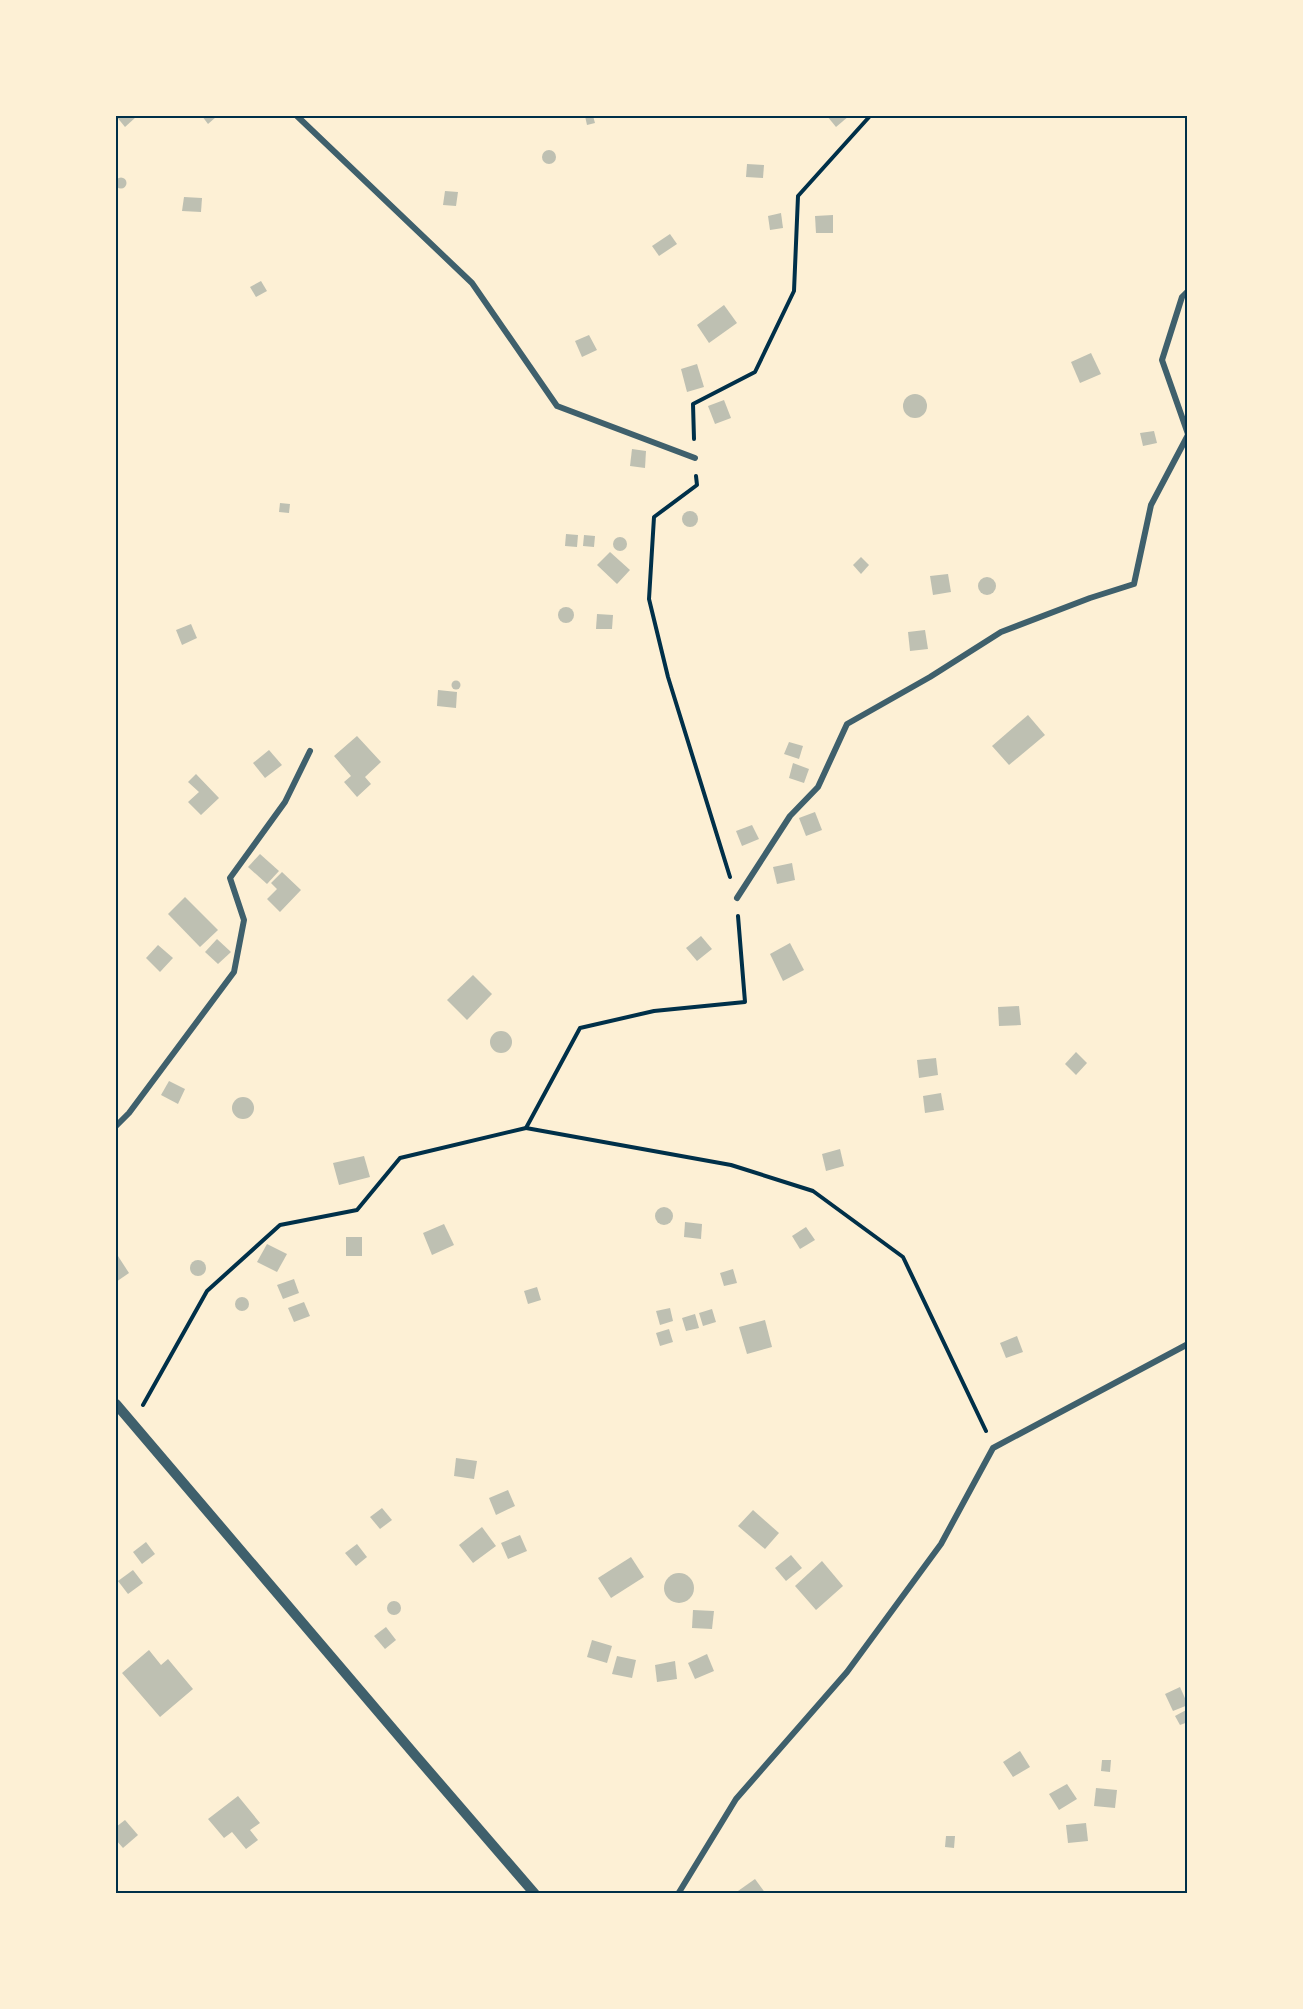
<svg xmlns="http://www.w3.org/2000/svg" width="1303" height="2009" viewBox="0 0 1303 2009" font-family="'Playfair Display',serif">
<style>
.building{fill:#bec0b2}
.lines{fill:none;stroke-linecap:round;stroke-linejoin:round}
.path{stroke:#003049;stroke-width:4}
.minor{stroke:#3f606c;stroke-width:6}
.tertiary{stroke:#3f606c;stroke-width:10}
.neatline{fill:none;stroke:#003049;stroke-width:2}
</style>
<rect width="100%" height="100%" fill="#fdf0d5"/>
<!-- building -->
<g class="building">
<path d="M 116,116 L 135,116 L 136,117 L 125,127 Z"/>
<path d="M 202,116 L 215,116 L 216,117 L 208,124 Z"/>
<path d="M 585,116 L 593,116 L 595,123 L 587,125 Z"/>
<path d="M 827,116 L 849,116 L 836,127 Z"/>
<circle cx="549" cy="157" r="7"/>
<path d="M 747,164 L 764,165 L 763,178 L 746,177 Z"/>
<circle cx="121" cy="183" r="5.5"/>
<path d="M 445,191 L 458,192 L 456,206 L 443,205 Z"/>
<path d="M 184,197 L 202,198 L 201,212 L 182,211 Z"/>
<path d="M 781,213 L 783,228 L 770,230 L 768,216 Z"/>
<path d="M 833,215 L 833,233 L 816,233 L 815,216 Z"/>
<path d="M 670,234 L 677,244 L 659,256 L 652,246 Z"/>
<path d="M 261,281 L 267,291 L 256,297 L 250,287 Z"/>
<path d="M 724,305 L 737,323 L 709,343 L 697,325 Z"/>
<path d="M 589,335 L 597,350 L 582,357 L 575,341 Z"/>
<path d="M 1091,353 L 1101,374 L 1080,383 L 1071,362 Z"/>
<path d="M 697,364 L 704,387 L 687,392 L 681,369 Z"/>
<circle cx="915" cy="406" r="12"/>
<path d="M 724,400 L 731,418 L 715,424 L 708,406 Z"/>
<path d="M 1154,431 L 1157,443 L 1143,446 L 1140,433 Z"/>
<path d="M 632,449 L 646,451 L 645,468 L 630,466 Z"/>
<path d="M 280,503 L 290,504 L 289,513 L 279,512 Z"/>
<circle cx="690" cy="519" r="8"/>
<path d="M 566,534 L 578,535 L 577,547 L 565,546 Z"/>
<path d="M 584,535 L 595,536 L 594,547 L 583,546 Z"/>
<circle cx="620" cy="544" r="7"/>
<path d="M 610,552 L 630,570 L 617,584 L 597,565 Z"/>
<path d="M 861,557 L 869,565 L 861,574 L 853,565 Z"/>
<path d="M 948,574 L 951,592 L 933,595 L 930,576 Z"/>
<circle cx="987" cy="586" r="9"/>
<circle cx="566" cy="615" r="8"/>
<path d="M 597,614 L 613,615 L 612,629 L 596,629 Z"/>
<path d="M 191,624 L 197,638 L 182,645 L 176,630 Z"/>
<path d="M 925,630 L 928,649 L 910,651 L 908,632 Z"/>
<circle cx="456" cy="685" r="4.5"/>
<path d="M 438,690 L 457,692 L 456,708 L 437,706 Z"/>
<path d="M 1028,715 L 1045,735 L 1009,765 L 992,746 Z"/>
<path d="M 357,736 L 381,762 L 365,777 L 371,784 L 357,797 L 344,782 L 351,776 L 334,756 Z"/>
<path d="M 789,742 L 803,746 L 799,759 L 784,754 Z"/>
<path d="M 269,750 L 282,765 L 265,778 L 253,763 Z"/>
<path d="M 793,763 L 809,769 L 804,783 L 789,778 Z"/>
<path d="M 196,774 L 219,798 L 201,815 L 188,802 L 199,792 L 188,782 Z"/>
<path d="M 815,812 L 822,830 L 806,836 L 799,818 Z"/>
<path d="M 752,825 L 759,839 L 742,846 L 736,831 Z"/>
<path d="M 260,854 L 279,871 L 267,884 L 248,867 Z"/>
<path d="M 792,863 L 795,880 L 777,884 L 773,867 Z"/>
<path d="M 282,872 L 301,890 L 280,912 L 267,899 L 277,889 L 271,883 Z"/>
<path d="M 185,897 L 218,930 L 200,947 L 168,914 Z"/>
<path d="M 701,936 L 712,949 L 697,961 L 686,948 Z"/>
<path d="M 217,939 L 231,952 L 218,964 L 205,952 Z"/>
<path d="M 790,943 L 804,970 L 783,981 L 770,954 Z"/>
<path d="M 158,945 L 173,958 L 160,972 L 146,958 Z"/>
<path d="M 473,975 L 492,994 L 467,1020 L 447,1000 Z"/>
<path d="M 1019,1006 L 1021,1025 L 999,1026 L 998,1007 Z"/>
<circle cx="501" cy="1042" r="11"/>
<path d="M 1076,1052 L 1087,1063 L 1076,1075 L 1065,1064 Z"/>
<path d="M 936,1058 L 938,1075 L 919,1078 L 917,1060 Z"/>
<path d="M 169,1081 L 185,1089 L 178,1104 L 161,1095 Z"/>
<path d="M 941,1093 L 944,1110 L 925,1113 L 923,1096 Z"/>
<circle cx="243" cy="1108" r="11"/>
<path d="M 840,1149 L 844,1166 L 826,1171 L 822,1154 Z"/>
<path d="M 364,1156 L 370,1177 L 339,1185 L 333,1163 Z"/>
<circle cx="664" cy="1216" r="9"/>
<path d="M 685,1222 L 702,1224 L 701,1239 L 684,1237 Z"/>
<path d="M 444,1224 L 454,1245 L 432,1255 L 423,1233 Z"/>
<path d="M 806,1227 L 815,1240 L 800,1249 L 792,1236 Z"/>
<rect x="346" y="1237" width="16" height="19"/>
<path d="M 267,1244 L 287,1254 L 277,1272 L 257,1262 Z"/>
<path d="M 116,1253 L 129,1273 L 116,1282 Z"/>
<circle cx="198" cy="1268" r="8"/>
<path d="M 733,1269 L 737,1283 L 724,1286 L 720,1273 Z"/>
<path d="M 294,1279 L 299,1293 L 283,1299 L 277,1285 Z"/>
<path d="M 537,1287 L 541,1300 L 528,1304 L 524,1291 Z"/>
<circle cx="242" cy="1304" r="7"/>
<path d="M 304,1302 L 310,1316 L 294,1322 L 288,1308 Z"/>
<path d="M 670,1308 L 673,1321 L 660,1325 L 656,1311 Z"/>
<path d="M 712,1309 L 716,1322 L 703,1326 L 699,1313 Z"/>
<path d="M 695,1314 L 699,1328 L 686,1331 L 682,1318 Z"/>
<path d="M 765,1320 L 772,1347 L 747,1354 L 739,1327 Z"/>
<path d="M 669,1329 L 673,1342 L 660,1346 L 656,1333 Z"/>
<path d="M 1017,1336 L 1023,1352 L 1006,1358 L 1000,1343 Z"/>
<path d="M 456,1458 L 477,1461 L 474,1479 L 454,1476 Z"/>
<path d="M 508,1490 L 515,1506 L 496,1515 L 489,1498 Z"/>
<path d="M 382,1508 L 392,1520 L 380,1529 L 370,1517 Z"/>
<path d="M 753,1510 L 779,1533 L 765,1549 L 738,1526 Z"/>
<path d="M 482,1527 L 496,1546 L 473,1563 L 459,1545 Z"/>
<path d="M 520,1535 L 527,1551 L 508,1559 L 501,1543 Z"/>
<path d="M 146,1542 L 155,1554 L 142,1564 L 133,1552 Z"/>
<path d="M 357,1544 L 367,1557 L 356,1566 L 345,1553 Z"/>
<path d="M 791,1555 L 802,1568 L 786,1581 L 775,1568 Z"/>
<path d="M 631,1557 L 644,1577 L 611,1598 L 598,1578 Z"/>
<path d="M 822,1561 L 843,1586 L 816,1610 L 795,1586 Z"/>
<path d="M 133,1570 L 143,1583 L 128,1594 L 118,1581 Z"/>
<circle cx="679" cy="1588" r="15"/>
<circle cx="394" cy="1608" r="7"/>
<path d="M 693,1610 L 714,1611 L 712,1629 L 692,1628 Z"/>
<path d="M 386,1627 L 396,1640 L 385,1649 L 374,1636 Z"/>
<path d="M 592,1640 L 612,1646 L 607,1663 L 587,1657 Z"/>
<path d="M 149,1650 L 161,1665 L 168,1659 L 193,1689 L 160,1717 L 122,1673 Z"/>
<path d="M 707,1654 L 714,1671 L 695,1679 L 688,1663 Z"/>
<path d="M 617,1656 L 636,1660 L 632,1678 L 612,1674 Z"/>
<path d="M 675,1661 L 677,1679 L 657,1682 L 655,1665 Z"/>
<path d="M 1180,1687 L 1188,1705 L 1173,1711 L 1165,1694 Z"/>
<path d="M 1188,1709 L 1188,1722 L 1180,1725 L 1175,1716 Z"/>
<path d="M 1020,1751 L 1030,1767 L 1013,1777 L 1003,1762 Z"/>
<path d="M 1102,1760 L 1111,1760 L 1110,1772 L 1101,1771 Z"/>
<path d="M 1067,1784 L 1077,1799 L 1059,1810 L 1049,1794 Z"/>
<path d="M 1096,1788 L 1117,1790 L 1115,1808 L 1094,1806 Z"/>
<path d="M 238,1796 L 260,1823 L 250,1830 L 258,1840 L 246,1849 L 232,1832 L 224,1838 L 208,1819 Z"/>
<path d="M 125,1820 L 138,1835 L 123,1848 L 116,1840 L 116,1827 Z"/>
<path d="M 1086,1823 L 1088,1841 L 1068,1843 L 1066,1825 Z"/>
<path d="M 946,1836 L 955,1836 L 954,1848 L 945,1847 Z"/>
<path d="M 755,1879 L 766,1894 L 740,1894 L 738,1891 Z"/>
</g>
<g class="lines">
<!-- path -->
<g class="path">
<path d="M 694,439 L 693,404 L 755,372 L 794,291 L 798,196 L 870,116"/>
<path d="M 696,476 L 697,485 L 654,517 L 649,599 L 668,677 L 730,877"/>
<path d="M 526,1128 L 731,1165 L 813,1191 L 903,1257 L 986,1431"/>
<path d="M 143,1405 L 207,1291 L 280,1225 L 357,1210 L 400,1158 L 526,1128 L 580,1028 L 654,1011 L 745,1002 L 738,916"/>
</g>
<!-- minor -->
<g class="minor">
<path d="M 297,116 L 472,283 L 557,406 L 695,458"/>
<path d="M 1188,291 L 1182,297 L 1162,360 L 1188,434"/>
<path d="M 737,898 L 790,816 L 818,787 L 847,724 L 930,677 L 1001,632 L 1090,598 L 1134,584 L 1151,505 L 1188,435"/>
<path d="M 116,1126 L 129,1113 L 234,972 L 244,920 L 230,878 L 285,802 L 310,751"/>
<path d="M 678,1894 L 736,1799 L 847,1672 L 941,1544 L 993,1448 L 1188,1344"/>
</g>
<!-- tertiary -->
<path class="tertiary" d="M 116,1404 L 415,1755 L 535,1894"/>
</g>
<!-- border -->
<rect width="1303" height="2009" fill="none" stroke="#fdf0d5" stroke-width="234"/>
<rect x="117" y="117" width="1069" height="1775" class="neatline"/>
</svg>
